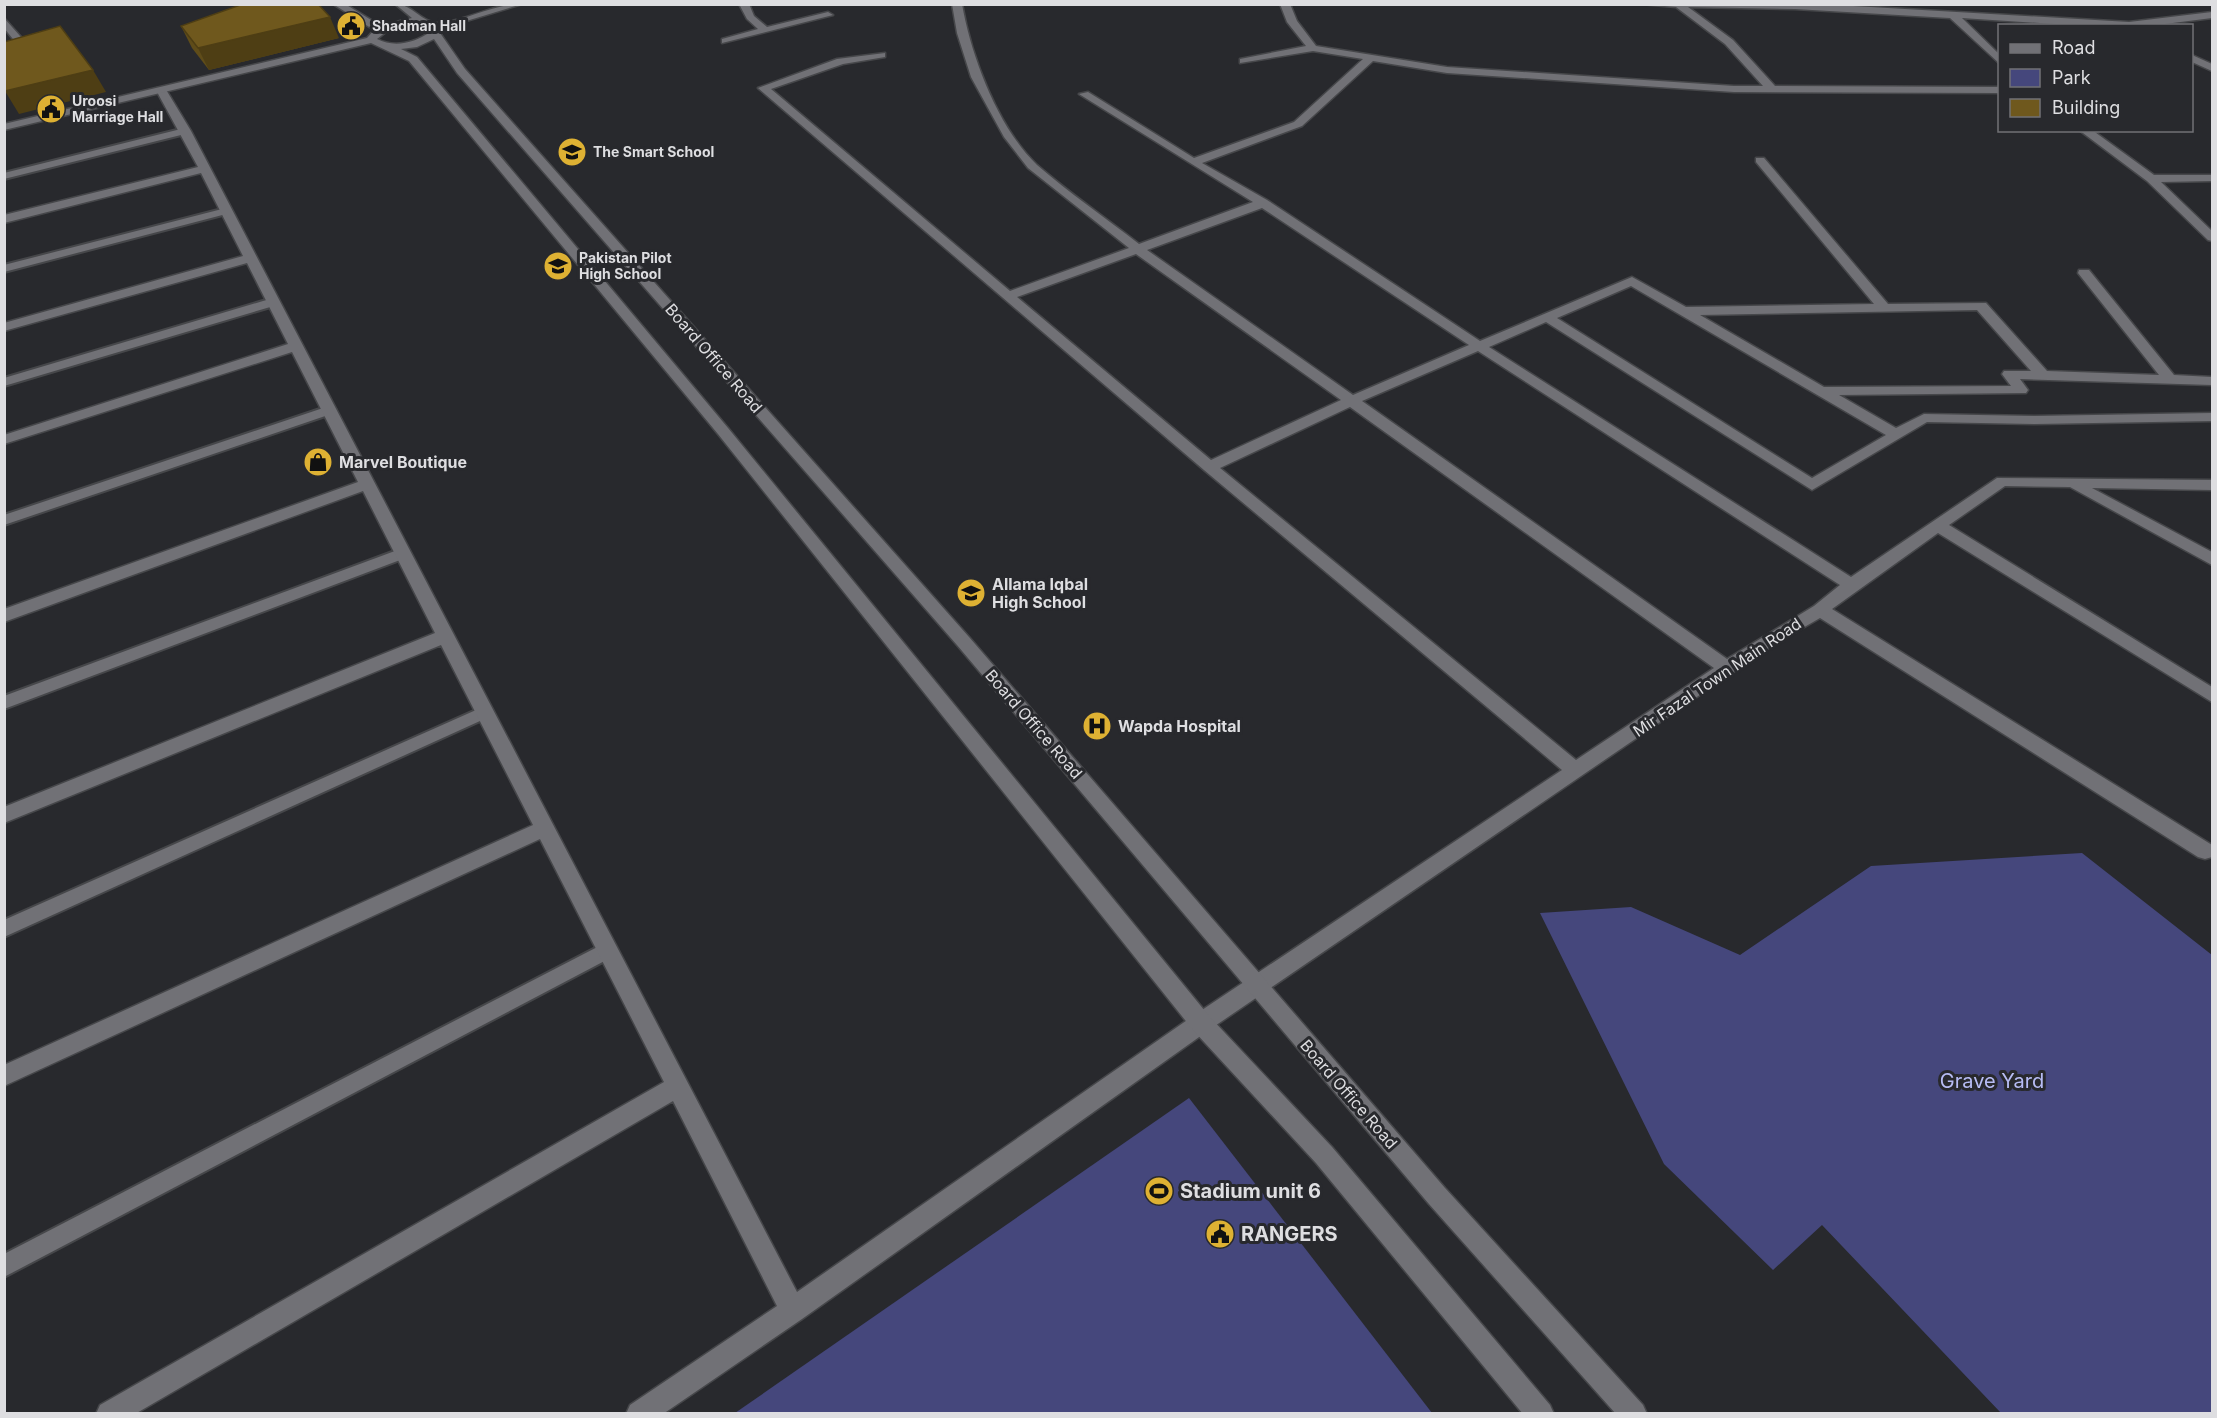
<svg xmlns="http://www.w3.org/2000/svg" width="2217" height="1418" viewBox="0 0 2217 1418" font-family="Inter,sans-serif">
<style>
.green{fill:#45477c}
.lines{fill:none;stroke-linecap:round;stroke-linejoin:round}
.service-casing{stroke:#46474a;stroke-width:4}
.minor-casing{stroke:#46474a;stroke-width:3}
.tertiary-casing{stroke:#46474a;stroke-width:3}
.service{fill:#717176;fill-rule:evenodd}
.minor{fill:#717176;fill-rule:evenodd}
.tertiary{fill:#717176;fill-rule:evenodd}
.wall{fill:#5f4c19}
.shaded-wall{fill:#4e3e14}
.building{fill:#6f581d;stroke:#4e3e14;stroke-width:1.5}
.labels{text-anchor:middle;stroke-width:6;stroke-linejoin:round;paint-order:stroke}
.far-poi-label{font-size:14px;font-weight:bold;fill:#dedee1;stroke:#28292d;text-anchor:start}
.street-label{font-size:16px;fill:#dedee1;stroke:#28292d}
.poi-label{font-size:16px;font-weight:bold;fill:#dedee1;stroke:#28292d;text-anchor:start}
.near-park-label{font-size:20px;fill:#b7bcf4;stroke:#28292d}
.near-poi-label{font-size:20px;font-weight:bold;fill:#dedee1;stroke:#28292d;text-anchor:start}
</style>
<rect width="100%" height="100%" fill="#28292d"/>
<!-- green -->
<g class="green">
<path d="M 2082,853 L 2212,955 L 2212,1413 L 2001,1413 L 1822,1225 L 1773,1270 L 1664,1164 L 1540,913 L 1631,907 L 1740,955 L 1871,866 Z"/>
<path d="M 1189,1098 L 1432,1413 L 735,1413 Z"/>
</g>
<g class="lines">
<!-- service casing -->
<g class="service-casing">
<g id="service">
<path d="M 185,128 L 190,131 L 189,133 L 4,179 L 4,173 Z"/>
<path d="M 226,208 L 230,209 L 230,213 L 4,272 L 4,265 Z"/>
<path d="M 273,298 L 277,299 L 277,305 L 4,386 L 4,378 Z"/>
<path d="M 329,406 L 336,410 L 334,413 L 4,525 L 4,515 Z"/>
<path d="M 403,548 L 410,553 L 408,557 L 4,709 L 4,696 Z"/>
<path d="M 485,706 L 491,708 L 493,712 L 491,716 L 4,937 L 4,920 Z"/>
<path d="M 607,942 L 614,944 L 617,950 L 614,956 L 4,1277 L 4,1254 Z"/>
</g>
</g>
<!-- minor casing -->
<g class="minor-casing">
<g id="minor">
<path d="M 739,4 L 749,4 L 754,16 L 767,27 L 828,12 L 833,15 L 722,43 L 722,39 L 758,29 L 747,19 Z"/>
<path d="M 952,4 L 962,4 C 971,56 998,128 1037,165 C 1069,193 1106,218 1139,244 L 1253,202 L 1079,94 L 1088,92 L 1194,158 L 1294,122 L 1363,59 L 1313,51 L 1240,63 L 1240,59 L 1306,46 L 1287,22 L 1280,4 L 1290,4 L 1297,21 L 1316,46 L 1447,67 L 1734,86 L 1763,86 L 1725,44 L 1676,7 L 1641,4 L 1819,4 L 2129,22 L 2212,12 L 2212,18 L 2149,26 L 2086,26 L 1962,18 L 2000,55 L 2000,64 L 1950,18 L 1795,9 L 1688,7 L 1733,40 L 1775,86 L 2000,87 L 2000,93 L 1734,92 L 1447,73 L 1373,61 L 1302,126 L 1202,163 L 1267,200 L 1480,341 L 1632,277 L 1686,307 L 1874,304 L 1756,162 L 1756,158 L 1764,158 L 1888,304 L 1986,303 L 2047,371 L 2159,375 L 2078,273 L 2079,270 L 2089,270 L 2174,375 L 2212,377 L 2212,385 L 2020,379 L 2028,390 L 2026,393 L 1839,395 L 1896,428 L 1924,414 L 2035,416 L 2212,413 L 2212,421 L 2035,424 L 1927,422 L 1812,490 L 1546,322 L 1489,347 L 1851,577 L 1997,478 L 2212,480 L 2212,490 L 2092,488 L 2212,552 L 2212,565 L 2070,487 L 2005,486 L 1949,525 L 2212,687 L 2212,702 L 1938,533 L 1832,609 L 2212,845 L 2212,857 L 2205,859 L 2198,857 L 1820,618 L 1770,647 L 1209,1030 L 802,1319 L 663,1414 L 626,1414 L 630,1405 L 777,1306 L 673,1101 L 135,1414 L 96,1414 L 100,1405 L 664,1082 L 540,839 L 4,1086 L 4,1065 L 533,825 L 441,645 L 4,823 L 4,807 L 435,633 L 363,491 L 4,622 L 4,609 L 358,482 L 292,352 L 4,444 L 4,435 L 288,344 L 247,263 L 4,331 L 4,323 L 243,256 L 201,173 L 4,223 L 4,215 L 198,167 L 156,90 L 157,88 L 165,88 L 191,131 L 797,1292 L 1193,1016 L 1562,770 L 1204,470 L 758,88 L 837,59 L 885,53 L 885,57 L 843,64 L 771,89 L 1010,291 L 1129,248 L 1028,168 L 1004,137 L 971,77 L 957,33 ZM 1262,208 L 1469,345 L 1353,395 L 1147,250 ZM 1136,254 L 1341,400 L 1211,460 L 1017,297 ZM 1631,286 L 1886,435 L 1812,478 L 1557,318 ZM 1977,310 L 2031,371 L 2004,371 L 2002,374 L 2011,386 L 1824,387 L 1700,315 ZM 1478,351 L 1840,585 L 1814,606 L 1727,659 L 1362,401 ZM 1350,407 L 1714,668 L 1576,760 L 1220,468 Z"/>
<path d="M 4,18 L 28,45 L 4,57 L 4,50 L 17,44 L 4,28 Z"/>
<path d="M 2192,55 L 2212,64 L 2212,71 L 2192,62 Z"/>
<path d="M 2079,130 L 2092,130 L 2154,175 L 2212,175 L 2212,181 L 2161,182 L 2212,231 L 2212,241 L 2208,240 L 2147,181 Z"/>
</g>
</g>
<!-- tertiary casing -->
<g class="tertiary-casing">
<path id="tertiary" d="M 333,4 L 345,4 L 381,26 L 412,18 L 395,4 C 413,4 422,24 440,23 C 469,20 493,4 522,4 L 440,29 L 440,33 L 465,69 L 969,637 L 1445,1188 L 1643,1405 L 1647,1414 L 1616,1414 L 1429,1204 L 957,645 L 457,73 L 434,39 L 417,47 L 401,49 L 417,57 L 728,428 L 1209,1016 L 1332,1147 L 1550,1405 L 1554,1414 L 1523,1414 L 1316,1163 L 1193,1030 L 718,434 L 409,61 L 371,43 L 4,130 L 4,124 L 367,38 L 374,30 ZM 410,24 L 430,27 L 430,32 C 415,43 394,48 377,39 L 392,27 Z"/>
</g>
<!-- service -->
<use href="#service" class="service"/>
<!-- minor -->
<use href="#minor" class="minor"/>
<!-- tertiary -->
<use href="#tertiary" class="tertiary"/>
</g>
<!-- wall -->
<path class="wall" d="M 181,26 L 339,38 L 209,70 L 192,48 Z"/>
<!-- shaded-wall -->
<g class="shaded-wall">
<path d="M 330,17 L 339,38 L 209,70 L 198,48 Z"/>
<path d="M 93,70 L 106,92 L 19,114 L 5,91 Z"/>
</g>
<!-- building -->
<g class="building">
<path d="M 243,4 L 318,4 L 330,17 L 198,48 L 181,26 Z"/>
<path d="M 60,26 L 93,70 L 5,91 L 4,42 Z"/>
</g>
<!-- icons -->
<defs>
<g id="civic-disc" transform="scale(1.5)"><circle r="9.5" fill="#deb133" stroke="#28292d"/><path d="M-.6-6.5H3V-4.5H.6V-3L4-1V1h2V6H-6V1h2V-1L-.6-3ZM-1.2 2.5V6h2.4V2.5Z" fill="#111"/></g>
<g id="school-disc" transform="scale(1.5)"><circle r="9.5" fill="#deb133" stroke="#28292d"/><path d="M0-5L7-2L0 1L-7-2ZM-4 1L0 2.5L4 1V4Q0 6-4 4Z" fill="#111"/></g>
<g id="shop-disc" transform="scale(1.5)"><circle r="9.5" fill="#deb133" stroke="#28292d"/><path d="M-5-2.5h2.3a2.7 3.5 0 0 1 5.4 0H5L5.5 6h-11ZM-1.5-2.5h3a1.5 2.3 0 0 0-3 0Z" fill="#111"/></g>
<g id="hospital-disc" transform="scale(1.5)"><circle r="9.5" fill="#deb133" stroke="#28292d"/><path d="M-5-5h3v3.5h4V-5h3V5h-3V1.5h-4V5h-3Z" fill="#111"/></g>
<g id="stadium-disc" transform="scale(1.5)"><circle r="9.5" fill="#deb133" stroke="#28292d"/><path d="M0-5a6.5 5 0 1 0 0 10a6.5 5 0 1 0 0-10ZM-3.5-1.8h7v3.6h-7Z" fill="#111"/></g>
</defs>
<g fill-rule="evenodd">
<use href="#civic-disc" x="351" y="26"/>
<use href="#civic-disc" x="51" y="109"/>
<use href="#school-disc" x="572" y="152"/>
<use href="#school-disc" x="558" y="266"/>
<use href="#shop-disc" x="318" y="462"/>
<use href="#school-disc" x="971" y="593"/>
<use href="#hospital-disc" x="1097" y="726"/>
<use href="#stadium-disc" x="1159" y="1191"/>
<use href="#civic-disc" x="1220" y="1234"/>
</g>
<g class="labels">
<!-- far-poi labels -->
<g class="far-poi-label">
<text x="372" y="31">Shadman Hall</text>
<text x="72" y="106">Uroosi<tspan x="72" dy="16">Marriage Hall</tspan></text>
<text x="593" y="157">The Smart School</text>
<text x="579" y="263">Pakistan Pilot<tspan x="579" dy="16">High School</tspan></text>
</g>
<!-- street labels -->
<g class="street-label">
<text transform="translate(714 358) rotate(49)" y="6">Board Office Road</text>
<text transform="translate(1717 677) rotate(-34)" y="6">Mir Fazal Town Main Road</text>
<text transform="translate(1034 724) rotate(49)" y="6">Board Office Road</text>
<text transform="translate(1349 1094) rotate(49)" y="6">Board Office Road</text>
</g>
<!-- poi labels -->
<g class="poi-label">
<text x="339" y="468">Marvel Boutique</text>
<text x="992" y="590">Allama Iqbal<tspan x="992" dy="18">High School</tspan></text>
<text x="1118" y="732">Wapda Hospital</text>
</g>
<!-- near-park labels -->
<g class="near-park-label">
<text x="1992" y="1088">Grave Yard</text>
</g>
<!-- near-poi labels -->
<g class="near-poi-label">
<text x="1180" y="1198">Stadium unit 6</text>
<text x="1241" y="1241">RANGERS</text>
</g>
</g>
<!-- border -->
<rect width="2217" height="1418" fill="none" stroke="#dedee1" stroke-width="12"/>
<!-- legend -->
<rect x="1998" y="24" width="195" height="108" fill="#28292d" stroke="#717175" stroke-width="1.5"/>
<rect x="2010" y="44" width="30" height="9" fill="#717176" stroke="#717175" stroke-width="1.5"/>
<text x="2052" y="54" font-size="18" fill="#dedee1">Road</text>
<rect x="2010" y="69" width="30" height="18" fill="#45477c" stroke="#717175" stroke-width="1.5"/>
<text x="2052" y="84" font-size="18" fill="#dedee1">Park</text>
<rect x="2010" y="99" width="30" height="18" fill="#6f581d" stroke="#717175" stroke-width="1.5"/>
<text x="2052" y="114" font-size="18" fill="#dedee1">Building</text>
</svg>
